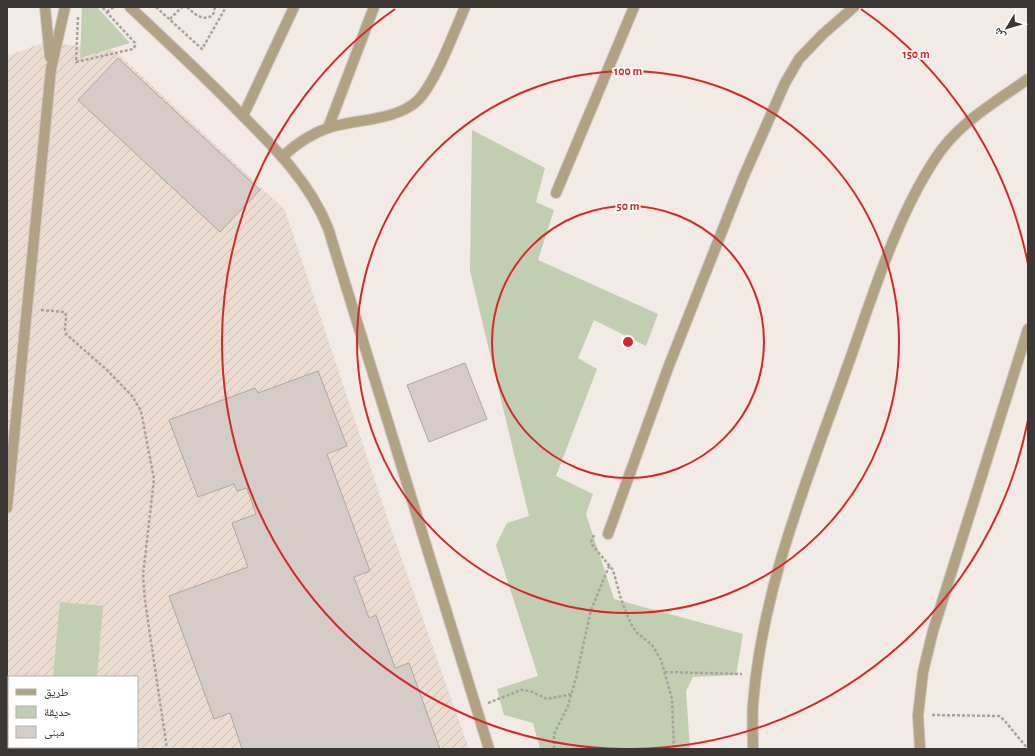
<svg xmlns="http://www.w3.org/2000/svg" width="1035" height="756" viewBox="0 0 1035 756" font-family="'Alegreya Sans','Noto Naskh Arabic',sans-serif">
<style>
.industrial{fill:url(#industrial-furrows);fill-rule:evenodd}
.green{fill:#c2ceb2}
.building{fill:#d5ccc7;stroke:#afa6a2}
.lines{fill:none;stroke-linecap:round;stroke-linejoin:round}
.minor-casing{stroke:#cdc6c1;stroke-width:12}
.tertiary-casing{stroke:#cdc6c1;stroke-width:12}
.path{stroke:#a8a29e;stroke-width:2.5;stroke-dasharray:3 2;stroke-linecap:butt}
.minor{stroke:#b2a284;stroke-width:10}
.tertiary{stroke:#b2a284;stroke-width:10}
.ring{fill:none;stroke:#d62828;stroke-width:2}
.centre{fill:#d62828;stroke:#fff;stroke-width:2}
.ring-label{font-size:12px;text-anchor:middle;font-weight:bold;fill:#d62828;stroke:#fff;stroke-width:3.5;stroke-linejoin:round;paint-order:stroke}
</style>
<defs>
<pattern id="industrial-furrows" width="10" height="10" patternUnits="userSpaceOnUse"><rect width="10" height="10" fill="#ebdcd2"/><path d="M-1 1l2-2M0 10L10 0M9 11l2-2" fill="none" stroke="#cabdb5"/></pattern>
</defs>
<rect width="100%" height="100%" fill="#f2eae4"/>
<!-- industrial -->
<path class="industrial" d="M 45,42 L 114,50 L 285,210 L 390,526 L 469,749 L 7,749 L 7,56 ZM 9,677 L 137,677 L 137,747 L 9,747 Z"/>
<!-- green -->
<g class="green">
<path d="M 82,7 L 97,7 L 130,43 L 80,58 Z"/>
<path d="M 472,130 L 545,168 L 536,202 L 554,210 L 538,260 L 658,314 L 646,346 L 594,320 L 578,358 L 597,369 L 556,476 L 593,494 L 586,514 L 614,599 L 743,634 L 736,675 L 693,677 L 686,691 L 690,749 L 540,749 L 533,723 L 504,715 L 497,689 L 538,676 L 496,545 L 507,523 L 529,516 L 470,271 Z"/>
<path d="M 60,602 L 103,606 L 97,677 L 53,677 Z"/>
</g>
<!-- building -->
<g class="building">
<path d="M 118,58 L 260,190 L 220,232 L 78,100 Z"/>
<path d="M 465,363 L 487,419 L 429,442 L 407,385 Z"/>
<path d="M 318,371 L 347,446 L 327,454 L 370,571 L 354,577 L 369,618 L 376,615 L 395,668 L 409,663 L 440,749 L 242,749 L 230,713 L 214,719 L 169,596 L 248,567 L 232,523 L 256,514 L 247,488 L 237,491 L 234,484 L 198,497 L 169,420 L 255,388 L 258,393 Z"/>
</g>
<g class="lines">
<!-- minor casing -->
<g class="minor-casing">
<g id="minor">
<path d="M 243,116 L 294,7"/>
<path d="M 328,128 L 374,7"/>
<path d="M 282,157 C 296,144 310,134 328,128 C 354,119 396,121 417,101 C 435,84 454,32 465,7"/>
<path d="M 556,193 L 634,7"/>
<path d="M 608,534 L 668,368 L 743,178 L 785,83 L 799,59 L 823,34 L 854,7"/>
<path d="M 753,749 C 753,734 752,719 753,704 C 762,586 810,473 849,362 C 873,295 896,218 935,159 C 957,124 994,103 1028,79"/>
<path d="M 920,749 L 918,715 L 923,672 L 933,631 L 1028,329"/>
</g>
</g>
<!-- tertiary casing -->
<g class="tertiary-casing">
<g id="tertiary">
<path d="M 45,7 L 50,57"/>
<path d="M 130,7 C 166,41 203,75 238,111 C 273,146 309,181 328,228 L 489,749"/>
<path d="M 7,508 L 51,69 L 65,7"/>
</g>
</g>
<!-- path -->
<g class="path">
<path d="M 156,7 L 202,49 L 226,7"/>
<path d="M 187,7 C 195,14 202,22 213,15 L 215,7"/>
<path d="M 107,12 L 114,7"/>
<path d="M 78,17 L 76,62 L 133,49 L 135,46 L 135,43 L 102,7"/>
<path d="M 170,19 L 182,7"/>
<path d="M 41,310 L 65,312 C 68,319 63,327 66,334 L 107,370 L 132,396 L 141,411 L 154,479 L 143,575 L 145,601 L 167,749"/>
<path d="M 594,535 L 591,542 L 593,546 L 613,570 L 621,599 L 630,622 L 636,632 L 652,645 L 661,660 L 672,699 L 674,749"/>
<path d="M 665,672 L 742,674"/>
<path d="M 488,703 L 521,690 L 530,691 L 547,699 L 572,694"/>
<path d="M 932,715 L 999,716 L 1004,720 L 1028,749"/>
<path d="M 554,749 L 554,734 L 568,706 L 576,678 L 591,610 L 610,564"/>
</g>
<!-- minor -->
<use href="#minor" class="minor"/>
<!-- tertiary -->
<use href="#tertiary" class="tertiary"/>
</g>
<!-- distance rings -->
<g class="ring">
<circle cx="628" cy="342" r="136"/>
<circle cx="628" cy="342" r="271"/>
<path d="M1028 420A407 407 0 0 1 632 749M624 749A407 407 0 0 1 395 9M861 9A407 407 0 0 1 1028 264"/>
</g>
<circle cx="628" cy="342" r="6" class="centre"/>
<g class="ring-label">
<text x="916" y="58">150 m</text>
<text x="628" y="75">100 m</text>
<text x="628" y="210">50 m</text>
</g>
<!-- border -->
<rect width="1035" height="756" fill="none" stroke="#3a3735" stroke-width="16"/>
<!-- legend -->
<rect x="8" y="676" width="130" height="72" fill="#ffffff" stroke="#b0afae"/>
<rect x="16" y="689" width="20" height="6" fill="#b2a284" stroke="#b0afae"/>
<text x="44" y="696" font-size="12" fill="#3a3735">طريق</text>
<rect x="16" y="706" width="20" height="12" fill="#c2ceb2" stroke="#b0afae"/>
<text x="44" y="716" font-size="12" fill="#3a3735">حديقة</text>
<rect x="16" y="726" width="20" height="12" fill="#d5ccc7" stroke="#b0afae"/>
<text x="44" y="736" font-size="12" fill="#3a3735">مبنى</text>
<!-- north arrow -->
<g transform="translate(1007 28) rotate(232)" stroke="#ffffff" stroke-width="3" paint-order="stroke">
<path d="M0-3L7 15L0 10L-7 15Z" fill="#3a3735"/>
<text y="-6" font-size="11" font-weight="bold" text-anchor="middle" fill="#3a3735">ش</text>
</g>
</svg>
